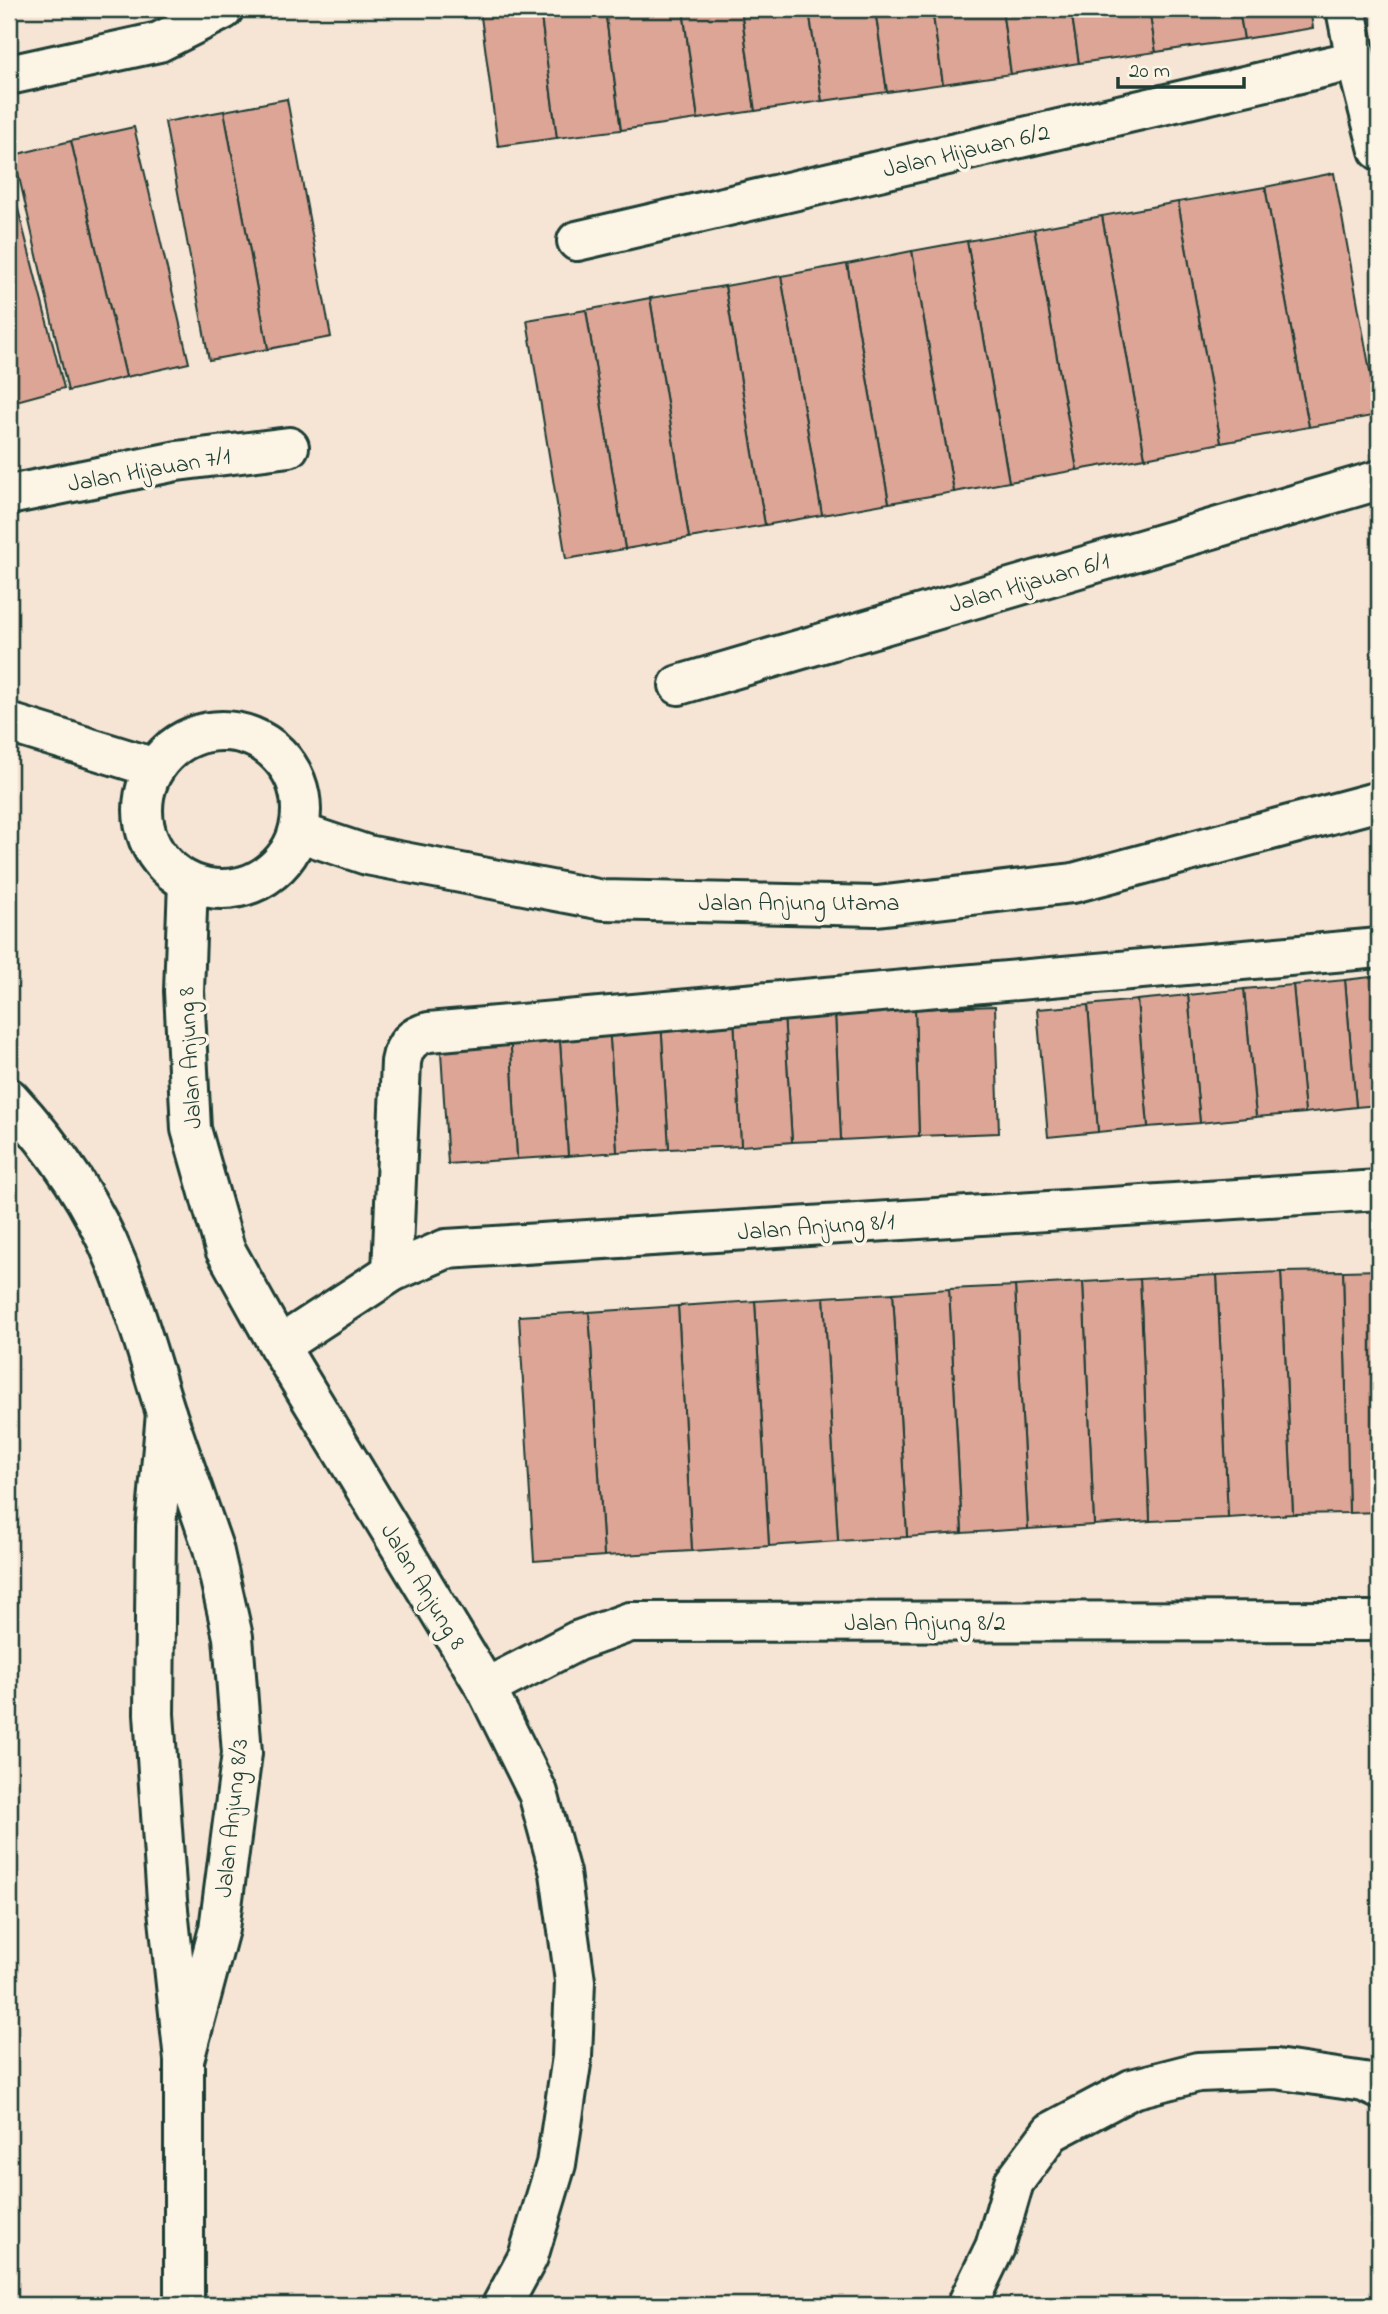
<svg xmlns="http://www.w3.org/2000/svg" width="1388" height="2314" viewBox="0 0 1388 2314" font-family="'Indie Flower',sans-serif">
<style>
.building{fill:#dca596;stroke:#1f3d34;stroke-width:2}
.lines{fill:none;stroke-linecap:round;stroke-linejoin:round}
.minor-casing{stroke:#1f3d34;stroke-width:44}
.minor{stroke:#fcf5e5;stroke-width:38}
.labels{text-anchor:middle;stroke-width:7;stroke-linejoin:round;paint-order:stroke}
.street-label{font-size:24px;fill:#1f3d34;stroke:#fcf5e5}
</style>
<rect width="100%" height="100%" fill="#f6e5d5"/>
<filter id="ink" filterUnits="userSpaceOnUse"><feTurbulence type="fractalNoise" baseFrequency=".0143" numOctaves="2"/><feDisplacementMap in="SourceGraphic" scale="14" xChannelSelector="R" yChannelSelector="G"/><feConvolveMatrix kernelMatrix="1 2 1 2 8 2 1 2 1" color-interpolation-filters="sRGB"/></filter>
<g filter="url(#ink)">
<!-- building -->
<g class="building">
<path d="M 480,9 L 540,9 L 557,138 L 498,146 Z"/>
<path d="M 540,9 L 605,9 L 621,130 L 557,138 Z"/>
<path d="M 605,9 L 683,9 L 698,119 L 621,130 Z"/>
<path d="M 683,9 L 741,9 L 755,111 L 698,119 Z"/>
<path d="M 741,9 L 809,9 L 822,101 L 755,111 Z"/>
<path d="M 809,9 L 875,9 L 887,92 L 822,101 Z"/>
<path d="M 875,9 L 932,9 L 943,84 L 887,92 Z"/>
<path d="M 932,9 L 1002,9 L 1011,74 L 943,84 Z"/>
<path d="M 1002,9 L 1071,9 L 1079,63 L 1011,74 Z"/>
<path d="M 1071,9 L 1149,9 L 1156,52 L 1079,63 Z"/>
<path d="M 1149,9 L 1239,9 L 1244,39 L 1156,52 Z"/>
<path d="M 1239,9 L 1310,9 L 1313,28 L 1244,39 Z"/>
<path d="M 287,99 L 331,337 L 268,349 L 224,111 Z"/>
<path d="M 224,111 L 268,349 L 209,360 L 165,122 Z"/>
<path d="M 134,127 L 189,363 L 126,377 L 71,141 Z"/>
<path d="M 71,141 L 126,377 L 68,391 L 14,155 Z"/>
<path d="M 1334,173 L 1378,415 L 1309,427 L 1265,187 Z"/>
<path d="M 9,174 L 64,388 L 9,403 Z"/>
<path d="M 1265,187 L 1309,427 L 1221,443 L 1178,202 Z"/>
<path d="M 1178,202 L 1221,443 L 1145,458 L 1102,216 Z"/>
<path d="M 1102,216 L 1145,458 L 1077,470 L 1034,229 Z"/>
<path d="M 1034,229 L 1077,470 L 1009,482 L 967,241 Z"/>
<path d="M 967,241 L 1009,482 L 954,492 L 912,251 Z"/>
<path d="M 912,251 L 954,492 L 889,503 L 847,264 Z"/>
<path d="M 847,264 L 889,503 L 822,515 L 781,276 Z"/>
<path d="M 781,276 L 822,515 L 765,525 L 725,286 Z"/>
<path d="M 725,286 L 765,525 L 689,538 L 650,298 Z"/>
<path d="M 650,298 L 689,538 L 625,549 L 586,310 Z"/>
<path d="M 586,310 L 625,549 L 566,559 L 527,320 Z"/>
<path d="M 1379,976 L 1379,1105 L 1356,1107 L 1345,980 Z"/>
<path d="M 1345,980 L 1356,1107 L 1305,1113 L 1293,985 Z"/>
<path d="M 1293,985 L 1305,1113 L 1256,1117 L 1244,989 Z"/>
<path d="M 1244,989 L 1256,1117 L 1200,1123 L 1188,995 Z"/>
<path d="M 1188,995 L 1200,1123 L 1148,1127 L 1137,1000 Z"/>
<path d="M 1137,1000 L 1148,1127 L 1098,1132 L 1088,1005 Z"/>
<path d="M 1088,1005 L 1098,1132 L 1048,1137 L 1037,1009 Z"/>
<path d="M 995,1006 L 999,1133 L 919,1136 L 915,1009 Z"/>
<path d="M 915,1009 L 919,1136 L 841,1140 L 835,1013 Z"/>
<path d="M 835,1013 L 841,1140 L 792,1142 L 784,1014 Z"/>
<path d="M 784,1014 L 792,1142 L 741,1146 L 734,1018 Z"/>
<path d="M 734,1018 L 741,1146 L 669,1149 L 661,1021 Z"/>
<path d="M 661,1021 L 669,1149 L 617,1152 L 609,1024 Z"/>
<path d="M 609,1024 L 617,1152 L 568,1156 L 559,1028 Z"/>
<path d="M 559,1028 L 568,1156 L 517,1159 L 510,1031 Z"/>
<path d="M 510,1031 L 517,1159 L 448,1164 L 440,1036 Z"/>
<path d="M 1379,1270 L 1379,1512 L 1349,1513 L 1343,1271 Z"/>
<path d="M 1343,1271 L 1349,1513 L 1293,1514 L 1281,1272 Z"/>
<path d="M 1281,1272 L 1293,1514 L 1228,1518 L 1217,1275 Z"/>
<path d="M 1217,1275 L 1228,1518 L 1150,1521 L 1140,1279 Z"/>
<path d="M 1140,1279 L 1150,1521 L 1094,1525 L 1083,1282 Z"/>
<path d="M 1083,1282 L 1094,1525 L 1028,1529 L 1015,1286 Z"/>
<path d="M 1015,1286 L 1028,1529 L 962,1533 L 949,1289 Z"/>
<path d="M 949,1289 L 962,1533 L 907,1537 L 893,1293 Z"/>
<path d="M 893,1293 L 907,1537 L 838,1541 L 824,1297 Z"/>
<path d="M 824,1297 L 838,1541 L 769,1546 L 755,1301 Z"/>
<path d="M 755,1301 L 769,1546 L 692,1551 L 678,1306 Z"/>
<path d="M 678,1306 L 692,1551 L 604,1556 L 589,1312 Z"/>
<path d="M 589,1312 L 604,1556 L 534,1561 L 519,1316 Z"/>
</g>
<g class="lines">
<!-- minor casing -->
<g class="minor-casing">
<g id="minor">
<path d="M 1346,9 L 1356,60 L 1379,150"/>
<path d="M 9,75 L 159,42 L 223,10"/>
<path d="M 577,241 L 1356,60"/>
<path d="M 9,495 L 177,461 L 289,447"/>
<path d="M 679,685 L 1379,480"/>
<path d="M 9,723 L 155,768"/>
<circle cx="222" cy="810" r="79"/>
<path d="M 298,832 L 367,855 L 603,900 L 877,906 L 1073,883 L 1379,801"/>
<path d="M 188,882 L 184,991 L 191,1129 L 225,1249 L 279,1346 L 486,1688 L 538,1793 L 560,1873 L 575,1981 L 572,2057 L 556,2164 L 528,2257 L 502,2305"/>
<path d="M 9,1098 C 54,1147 92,1201 117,1264 C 137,1312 150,1363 166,1413"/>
<path d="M 392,1272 L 401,1062 C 404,1045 412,1036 429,1032 L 1379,948"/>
<path d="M 279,1346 L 392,1272 L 446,1249 L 1379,1190"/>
<path d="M 486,1688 L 577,1641 L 630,1622 L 1379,1621"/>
<path d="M 184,2305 L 184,2060 L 167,1900 L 154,1714 L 156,1526 L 166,1413 L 213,1548 L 233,1637 L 242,1753 L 219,1929 L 184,2060"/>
<path d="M 967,2305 L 995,2247 L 1014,2182 L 1051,2132 L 1132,2089 L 1198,2072 L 1276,2069 L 1364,2082 L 1379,2089"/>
</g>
</g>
<!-- minor -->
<use href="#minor" class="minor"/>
</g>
</g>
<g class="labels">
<!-- street labels -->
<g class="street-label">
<text transform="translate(966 150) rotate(-13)" y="8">Jalan Hijauan 6/2</text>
<text transform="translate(149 469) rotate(-10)" y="8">Jalan Hijauan 7/1</text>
<text transform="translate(1029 582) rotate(-16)" y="8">Jalan Hijauan 6/1</text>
<text x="799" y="910">Jalan Anjung Utama</text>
<text transform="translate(189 1058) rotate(-93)" y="8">Jalan Anjung 8</text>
<text transform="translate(816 1226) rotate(-4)" y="8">Jalan Anjung 8/1</text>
<text transform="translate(424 1586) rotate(59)" y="8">Jalan Anjung 8</text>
<text x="925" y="1630">Jalan Anjung 8/2</text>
<text transform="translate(231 1818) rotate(-84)" y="8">Jalan Anjung 8/3</text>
</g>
</g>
<!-- margin -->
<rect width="1388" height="2314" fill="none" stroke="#fcf5e5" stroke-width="35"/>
<rect x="18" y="18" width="1353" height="2279" fill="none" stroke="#1f3d34" stroke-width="2.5" filter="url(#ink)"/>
<!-- scale -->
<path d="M1118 77v10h126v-10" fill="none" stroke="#1f3d34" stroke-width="3.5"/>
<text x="1129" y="77" font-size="21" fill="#1f3d34" stroke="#fcf5e5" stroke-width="5" paint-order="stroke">20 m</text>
</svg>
